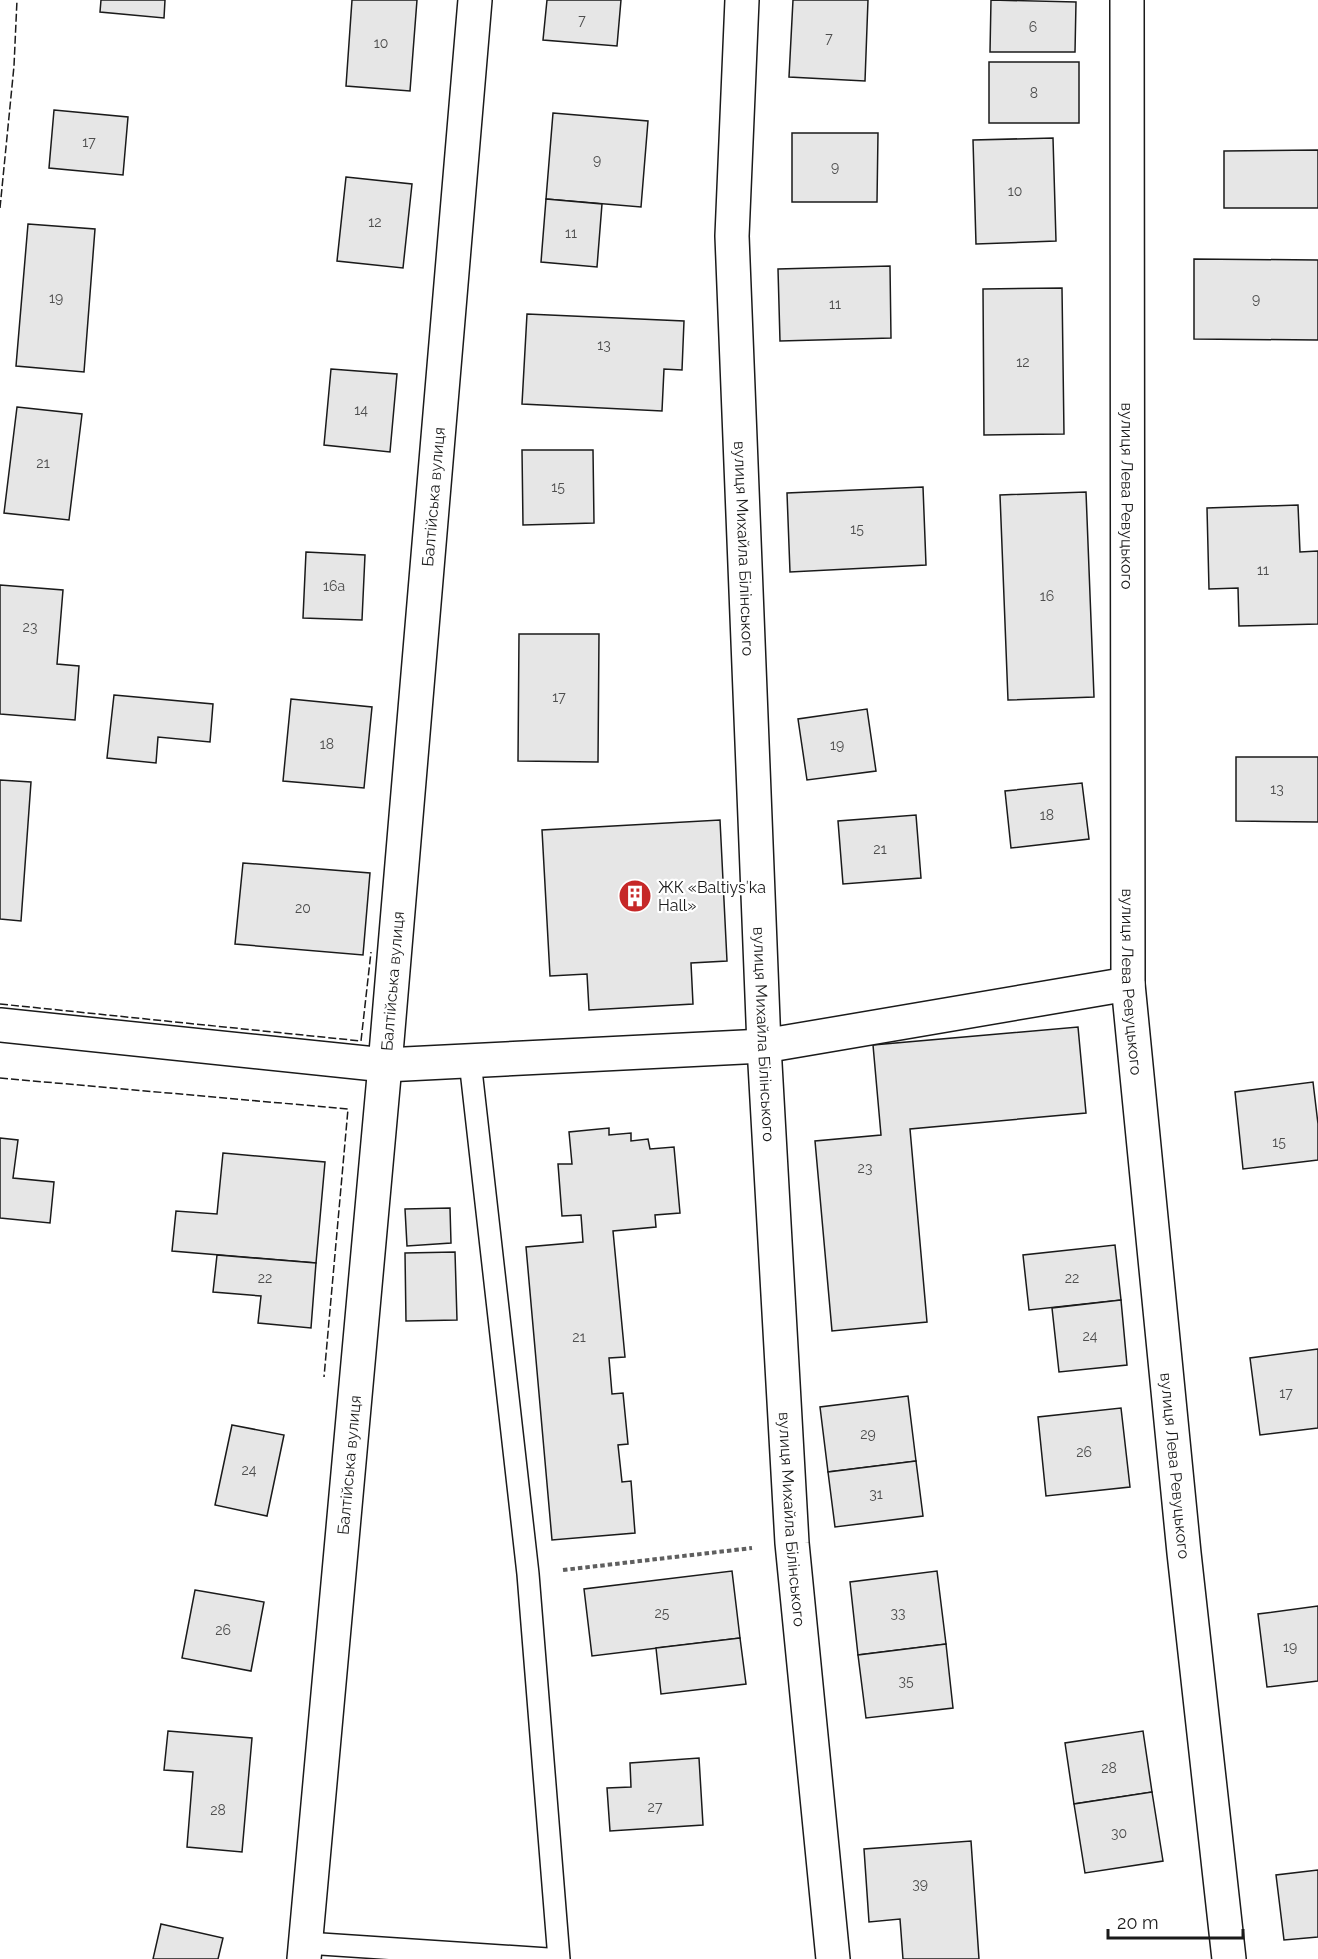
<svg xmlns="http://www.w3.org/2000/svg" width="1318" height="1959" viewBox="0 0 1318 1959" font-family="Raleway,sans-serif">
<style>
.building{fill:#e6e6e6;stroke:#1a1a1a;stroke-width:1.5}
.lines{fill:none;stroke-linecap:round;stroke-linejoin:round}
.lane-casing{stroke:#1a1a1a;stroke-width:24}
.street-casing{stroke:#1a1a1a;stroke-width:36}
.path{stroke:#5f5f5f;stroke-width:4;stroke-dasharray:4.5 3;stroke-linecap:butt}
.lane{stroke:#fff;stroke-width:21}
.street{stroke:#fff;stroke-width:33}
.fence{stroke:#1a1a1a;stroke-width:1.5;stroke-dasharray:8 3;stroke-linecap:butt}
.labels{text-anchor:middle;stroke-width:4.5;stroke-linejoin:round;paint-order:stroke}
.number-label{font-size:14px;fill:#4d4d4d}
.street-label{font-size:16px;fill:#1a1a1a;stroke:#fff}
.poi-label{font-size:16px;fill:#1a1a1a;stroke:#fff;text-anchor:start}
</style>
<rect width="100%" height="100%" fill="#fff"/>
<!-- building -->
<g class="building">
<path d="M 101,0 L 165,0 L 164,18 L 100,12 Z"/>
<path d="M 352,0 L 417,0 L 410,91 L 346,86 Z"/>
<path d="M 547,0 L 621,0 L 617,46 L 543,40 Z"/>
<path d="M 793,0 L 868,0 L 865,81 L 789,77 Z"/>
<path d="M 991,0 L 1076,2 L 1075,52 L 990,52 Z"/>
<rect x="989" y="62" width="90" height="61"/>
<path d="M 54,110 L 128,117 L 123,175 L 49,168 Z"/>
<path d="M 553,113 L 648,121 L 641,207 L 546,199 Z"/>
<path d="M 792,133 L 878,133 L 877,202 L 792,202 Z"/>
<path d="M 1053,138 L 1056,241 L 976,244 L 973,140 Z"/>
<path d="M 1318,150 L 1318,208 L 1224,208 L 1224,151 Z"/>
<path d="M 346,177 L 412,184 L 403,268 L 337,261 Z"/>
<path d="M 546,199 L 602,204 L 597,267 L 541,262 Z"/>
<path d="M 28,224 L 95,229 L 84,372 L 16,366 Z"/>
<path d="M 1194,259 L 1318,260 L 1318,340 L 1194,339 Z"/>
<path d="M 890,266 L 891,338 L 780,341 L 778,269 Z"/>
<path d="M 1062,288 L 1064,434 L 984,435 L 983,289 Z"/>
<path d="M 527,314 L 684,321 L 682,370 L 664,369 L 662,411 L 522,404 Z"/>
<path d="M 331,369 L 397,374 L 390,452 L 324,445 Z"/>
<path d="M 17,407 L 82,414 L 69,520 L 4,513 Z"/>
<path d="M 522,450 L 593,450 L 594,523 L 523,525 Z"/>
<path d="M 923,487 L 926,565 L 790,572 L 787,493 Z"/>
<path d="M 1086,492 L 1094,697 L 1008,700 L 1000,495 Z"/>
<path d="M 1298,505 L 1300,552 L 1318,551 L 1318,624 L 1239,626 L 1238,588 L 1209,589 L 1207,508 Z"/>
<path d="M 306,552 L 365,555 L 362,620 L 303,618 Z"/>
<path d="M 0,585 L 63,590 L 57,664 L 79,666 L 75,720 L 0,714 Z"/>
<path d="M 519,634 L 599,634 L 598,762 L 518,761 Z"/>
<path d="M 114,695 L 213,704 L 210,742 L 158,737 L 156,763 L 107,758 Z"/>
<path d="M 291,699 L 372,707 L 364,788 L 283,781 Z"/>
<path d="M 867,709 L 876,771 L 807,780 L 798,719 Z"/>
<path d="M 1236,757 L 1318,757 L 1318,822 L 1236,821 Z"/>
<path d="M 0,780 L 31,782 L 21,921 L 0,919 Z"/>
<path d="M 1082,783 L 1089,839 L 1011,848 L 1005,791 Z"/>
<path d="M 916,815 L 921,878 L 843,884 L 838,821 Z"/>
<path d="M 720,820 L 727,961 L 691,963 L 693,1004 L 589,1010 L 587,974 L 550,976 L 542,830 Z"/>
<path d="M 243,863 L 370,873 L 363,955 L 235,944 Z"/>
<path d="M 1078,1027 L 1086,1113 L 910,1129 L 927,1322 L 832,1331 L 815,1141 L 881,1135 L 873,1045 Z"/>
<path d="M 1313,1082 L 1318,1124 L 1318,1160 L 1243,1169 L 1235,1092 Z"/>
<path d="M 609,1128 L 609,1135 L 631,1133 L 631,1141 L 648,1139 L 650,1149 L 674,1147 L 680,1213 L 655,1215 L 656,1227 L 613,1231 L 625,1357 L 609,1358 L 612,1394 L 623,1393 L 628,1444 L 618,1445 L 622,1482 L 631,1481 L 635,1533 L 552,1540 L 526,1247 L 583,1242 L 581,1215 L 562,1216 L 558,1164 L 572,1164 L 569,1132 Z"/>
<path d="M 0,1138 L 18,1140 L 13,1178 L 54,1182 L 50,1223 L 0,1218 Z"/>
<path d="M 223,1153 L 325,1162 L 316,1263 L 172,1251 L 176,1211 L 217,1214 Z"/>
<path d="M 450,1208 L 451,1243 L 407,1246 L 405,1209 Z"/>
<path d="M 1115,1245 L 1121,1300 L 1029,1310 L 1023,1255 Z"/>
<path d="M 455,1252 L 457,1320 L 406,1321 L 405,1253 Z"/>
<path d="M 217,1255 L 316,1263 L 311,1328 L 258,1323 L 261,1296 L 213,1292 Z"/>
<path d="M 1121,1300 L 1127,1365 L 1059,1372 L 1052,1308 Z"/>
<path d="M 1318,1349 L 1318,1428 L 1260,1435 L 1250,1358 Z"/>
<path d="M 908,1396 L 916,1461 L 828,1472 L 820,1407 Z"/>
<path d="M 1121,1408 L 1130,1487 L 1046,1496 L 1038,1417 Z"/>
<path d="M 232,1425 L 284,1435 L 267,1516 L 215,1505 Z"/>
<path d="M 916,1461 L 923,1516 L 835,1527 L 828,1472 Z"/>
<path d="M 732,1571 L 740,1638 L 592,1656 L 584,1589 Z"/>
<path d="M 937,1571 L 946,1644 L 858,1655 L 850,1582 Z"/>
<path d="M 195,1590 L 264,1602 L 251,1671 L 182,1658 Z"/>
<path d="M 1318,1606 L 1318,1681 L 1267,1687 L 1258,1614 Z"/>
<path d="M 740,1638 L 746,1684 L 661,1694 L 656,1648 Z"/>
<path d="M 946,1644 L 953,1708 L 866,1718 L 858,1655 Z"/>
<path d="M 168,1731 L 252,1738 L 242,1852 L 187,1847 L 193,1772 L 164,1770 Z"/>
<path d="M 1143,1731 L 1152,1792 L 1074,1804 L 1065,1743 Z"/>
<path d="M 699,1758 L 703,1825 L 610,1831 L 607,1788 L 631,1787 L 630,1763 Z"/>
<path d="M 1152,1792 L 1163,1861 L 1085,1873 L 1074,1804 Z"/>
<path d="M 971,1841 L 979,1959 L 903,1959 L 900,1919 L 869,1922 L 864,1849 Z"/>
<path d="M 1318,1870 L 1318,1937 L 1284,1940 L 1276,1875 Z"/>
<path d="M 161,1924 L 223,1938 L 218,1959 L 153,1959 Z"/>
</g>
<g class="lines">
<!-- lane casing -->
<g class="lane-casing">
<g id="lane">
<path d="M 470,1061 L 528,1574 L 559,1959"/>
<path d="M 306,1943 L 548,1959"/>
</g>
</g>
<!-- street casing -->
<g class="street-casing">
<g id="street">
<path id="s1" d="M 742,0 L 732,236 L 764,1046 L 792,1543 L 833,1959"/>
<path id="s2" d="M 1127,0 L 1128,984 L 1184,1553 L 1229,1959"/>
<path d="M 0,1025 L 385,1065 L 764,1046 L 1128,984"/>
<path id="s3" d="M 304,1959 L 385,1065 L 475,0"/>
</g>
</g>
<!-- path -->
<path class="path" d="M 563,1570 L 752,1548"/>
<!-- lane -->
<use href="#lane" class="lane"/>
<!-- street -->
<use href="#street" class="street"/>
<!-- fence -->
<g class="fence">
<path d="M 0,208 L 14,66 L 17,0"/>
<path d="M 0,1004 L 361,1041 L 371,952"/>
<path d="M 0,1078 L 348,1109 L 324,1377"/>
</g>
</g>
<!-- icons -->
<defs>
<g id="building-disc" transform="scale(1.725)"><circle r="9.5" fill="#c62828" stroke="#fff"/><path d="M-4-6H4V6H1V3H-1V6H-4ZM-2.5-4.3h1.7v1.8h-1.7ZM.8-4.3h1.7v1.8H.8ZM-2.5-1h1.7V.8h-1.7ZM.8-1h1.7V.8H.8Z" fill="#fff"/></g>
</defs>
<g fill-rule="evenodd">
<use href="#building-disc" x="635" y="896"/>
</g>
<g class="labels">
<!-- number labels -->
<g class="number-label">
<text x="582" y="25">7</text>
<text x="1033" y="32">6</text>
<text x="829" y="43">7</text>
<text x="381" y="48">10</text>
<text x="1034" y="98">8</text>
<text x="89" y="147">17</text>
<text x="597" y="165">9</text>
<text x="835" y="172">9</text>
<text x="1015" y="196">10</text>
<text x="375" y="227">12</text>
<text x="571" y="238">11</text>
<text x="56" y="303">19</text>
<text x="1256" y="304">9</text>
<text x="835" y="309">11</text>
<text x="604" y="350">13</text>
<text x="1023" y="367">12</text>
<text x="361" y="415">14</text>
<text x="43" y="468">21</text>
<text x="558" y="492">15</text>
<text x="857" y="534">15</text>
<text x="1263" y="575">11</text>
<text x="334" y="591">16а</text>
<text x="1047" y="601">16</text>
<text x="30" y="632">23</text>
<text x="559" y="702">17</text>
<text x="327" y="749">18</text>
<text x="837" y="750">19</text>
<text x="1277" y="794">13</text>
<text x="1047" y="820">18</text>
<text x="880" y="854">21</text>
<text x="303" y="913">20</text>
<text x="1279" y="1147">15</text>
<text x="865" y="1173">23</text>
<text x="265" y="1283">22</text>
<text x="1072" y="1283">22</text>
<text x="1090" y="1341">24</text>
<text x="579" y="1342">21</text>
<text x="1286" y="1398">17</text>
<text x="868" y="1439">29</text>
<text x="1084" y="1457">26</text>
<text x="249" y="1475">24</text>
<text x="876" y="1499">31</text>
<text x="662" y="1618">25</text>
<text x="898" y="1618">33</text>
<text x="223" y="1635">26</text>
<text x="1290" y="1652">19</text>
<text x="906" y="1686">35</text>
<text x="1109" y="1773">28</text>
<text x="655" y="1812">27</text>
<text x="218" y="1815">28</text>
<text x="1119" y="1838">30</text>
<text x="920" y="1889">39</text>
</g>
<!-- street labels -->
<g class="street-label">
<text dy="6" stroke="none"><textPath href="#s3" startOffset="1468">Балтійська вулиця</textPath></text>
<text dy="6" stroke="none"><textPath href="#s2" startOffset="496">вулиця Лева Ревуцького</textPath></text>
<text dy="6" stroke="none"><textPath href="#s1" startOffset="549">вулиця Михайла Білінського</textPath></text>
<text dy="6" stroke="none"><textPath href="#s3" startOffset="982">Балтійська вулиця</textPath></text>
<text dy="6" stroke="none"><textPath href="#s2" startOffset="982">вулиця Лева Ревуцького</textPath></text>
<text dy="6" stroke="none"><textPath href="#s1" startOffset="1035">вулиця Михайла Білінського</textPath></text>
<text dy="6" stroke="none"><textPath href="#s3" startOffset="496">Балтійська вулиця</textPath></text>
<text dy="6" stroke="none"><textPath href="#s2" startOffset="1468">вулиця Лева Ревуцького</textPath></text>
<text dy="6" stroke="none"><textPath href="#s1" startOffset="1521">вулиця Михайла Білінського</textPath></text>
</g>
<!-- poi labels -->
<g class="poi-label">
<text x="658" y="893">ЖК «Baltiysʹka<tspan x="658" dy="18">Hall»</tspan></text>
</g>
</g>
<!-- scale -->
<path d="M1108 1929v9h135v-9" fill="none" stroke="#1a1a1a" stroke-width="3"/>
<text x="1117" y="1929" font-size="18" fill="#1a1a1a" stroke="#ffffff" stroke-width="4.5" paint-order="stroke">20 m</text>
</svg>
